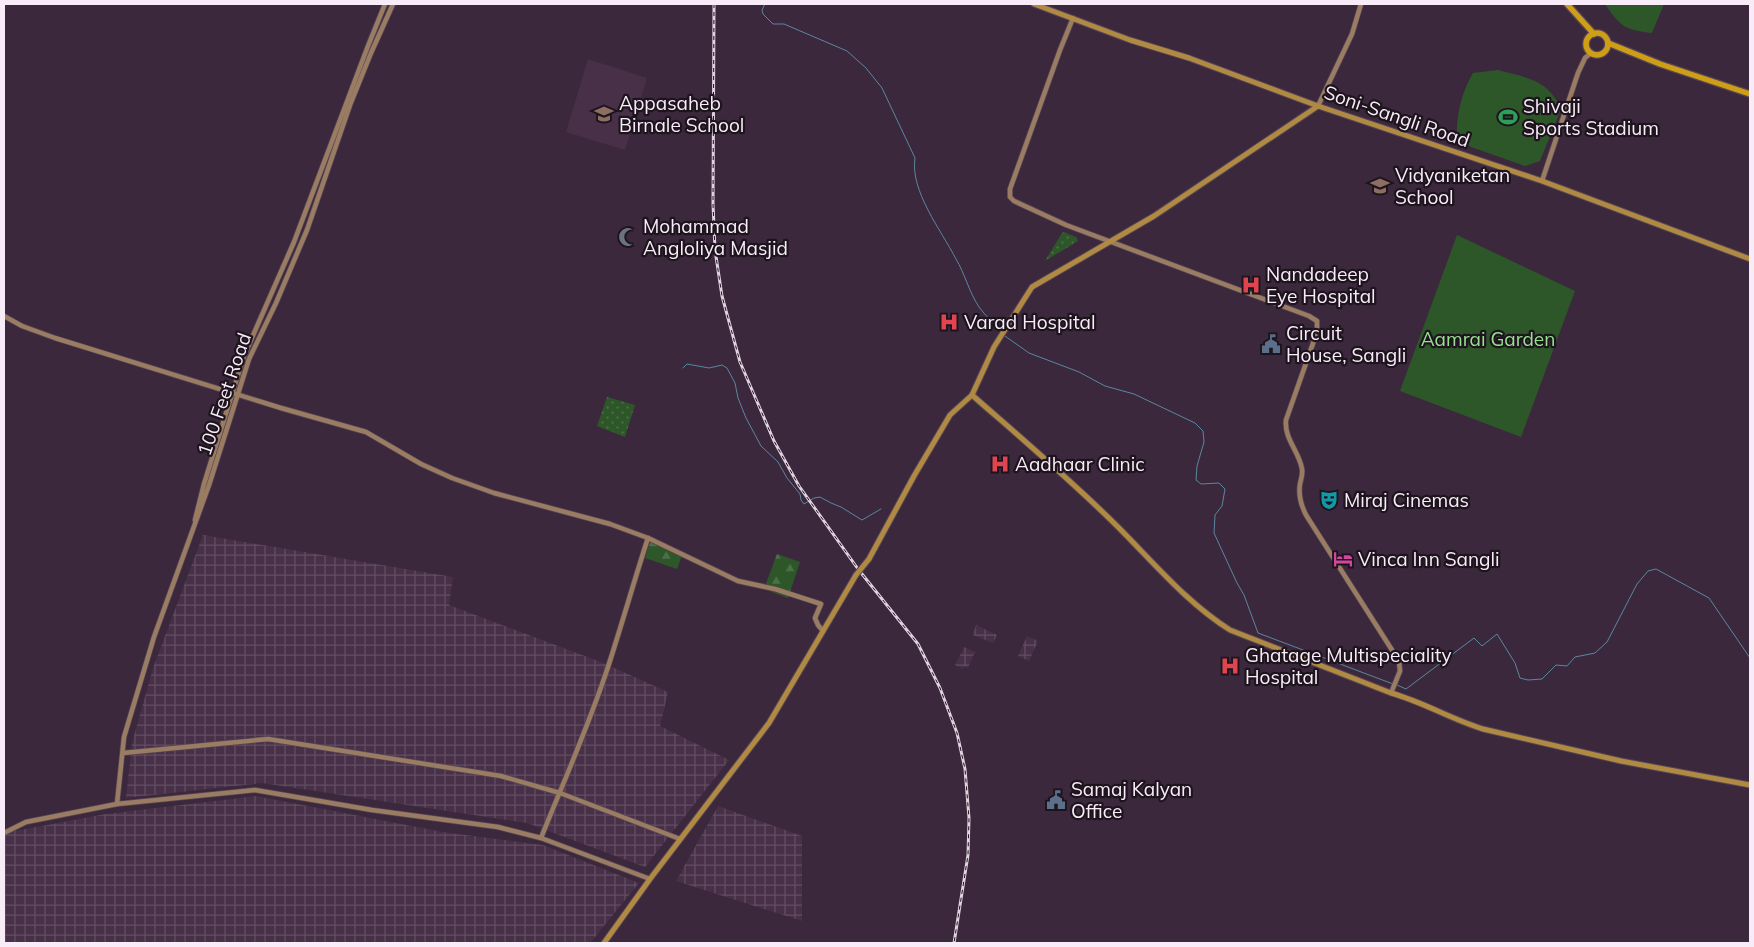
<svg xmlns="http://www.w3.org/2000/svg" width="1754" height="947" viewBox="0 0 1754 947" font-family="Mulish,sans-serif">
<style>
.built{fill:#473048}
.industrial{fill:url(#industrial-grid)}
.grass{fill:url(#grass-dots)}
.forest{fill:url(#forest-firs)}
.park{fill:#2d5729}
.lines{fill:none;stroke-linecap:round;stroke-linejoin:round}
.stream{stroke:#59889f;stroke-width:1}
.secondary-casing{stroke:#564556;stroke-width:6}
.primary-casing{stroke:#564556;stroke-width:7}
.highway-casing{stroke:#564556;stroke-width:8}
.secondary{stroke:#9a7c62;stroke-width:4.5}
.primary{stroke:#b08a42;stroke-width:5}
.highway{stroke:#ce9e16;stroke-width:5.5}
.rail-casing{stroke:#e0d2e0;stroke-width:3}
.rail{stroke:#1d141d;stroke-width:1;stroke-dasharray:4;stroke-linecap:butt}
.primary-bridge-casing{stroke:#564556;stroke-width:7;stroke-linecap:butt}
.primary-bridge{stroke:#b08a42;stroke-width:5}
.labels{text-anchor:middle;stroke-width:4.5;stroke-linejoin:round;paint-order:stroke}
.poi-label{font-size:19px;fill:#f9ecf9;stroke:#1d141d;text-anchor:start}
.street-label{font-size:19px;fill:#f9ecf9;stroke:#1d141d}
.park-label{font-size:19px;fill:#99e192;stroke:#1d141d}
</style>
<defs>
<pattern id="industrial-grid" width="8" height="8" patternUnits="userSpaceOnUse" patternTransform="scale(1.25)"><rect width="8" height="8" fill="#473048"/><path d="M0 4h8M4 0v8" fill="none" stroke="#624e63"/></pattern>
<pattern id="grass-dots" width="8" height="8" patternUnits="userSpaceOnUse" patternTransform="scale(1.25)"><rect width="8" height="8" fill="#2d5729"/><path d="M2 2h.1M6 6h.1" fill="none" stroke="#4c6f49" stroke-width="1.8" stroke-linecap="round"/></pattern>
<pattern id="forest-firs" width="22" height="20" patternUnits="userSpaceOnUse" patternTransform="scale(1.25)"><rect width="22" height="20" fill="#2d5729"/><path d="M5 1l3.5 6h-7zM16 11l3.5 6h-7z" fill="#4c6f49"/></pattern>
</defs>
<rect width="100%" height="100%" fill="#3b283c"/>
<!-- built -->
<path class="built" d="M 588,59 L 647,78 L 625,150 L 566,132 Z"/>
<!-- industrial -->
<g class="industrial">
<path d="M 203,535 L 453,577 L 449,605 L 601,662 L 668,692 L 660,726 L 729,760 L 645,867 L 527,823 L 262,783 L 126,798 L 132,743 L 153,668 Z"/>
<path d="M 976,625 L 997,635 L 993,643 L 973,635 Z"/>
<path d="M 1027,636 L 1038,641 L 1029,661 L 1018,656 Z"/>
<path d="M 964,647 L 975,652 L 968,668 L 964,666 L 963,669 L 955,665 Z"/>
<path d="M 256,796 L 443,832 L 543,845 L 639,883 L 590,943 L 4,943 L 4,833 L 106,814 Z"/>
<path d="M 718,806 L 802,836 L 802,921 L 676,881 Z"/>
</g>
<!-- grass -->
<g class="grass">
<path d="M 1064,232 L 1076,237 L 1078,241 L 1045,261 L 1062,233 Z"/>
<path d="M 607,397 L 635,405 L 625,437 L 597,426 Z"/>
</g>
<!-- forest -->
<g class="forest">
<path d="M 650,542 L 682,555 L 677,569 L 645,558 Z"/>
<path d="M 777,554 L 800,562 L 788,598 L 764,589 Z"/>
</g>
<!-- park -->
<g class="park">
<path d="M 1605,4 L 1664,4 L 1652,33 C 1624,30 1620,26 1605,4 Z"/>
<path d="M 1498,70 C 1527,78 1548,79 1561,109 L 1540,161 L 1525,166 L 1471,147 L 1457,136 C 1456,116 1462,91 1473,73 Z"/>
<path d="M 1457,235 L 1575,291 L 1521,437 L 1400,391 Z"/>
</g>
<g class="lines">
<!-- stream -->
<g class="stream">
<path d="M 765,4 L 762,10 L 763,14 L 773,24 L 784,24 L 847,51 L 866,68 L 882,88 L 915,158 C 910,191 941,230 956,259 C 965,274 969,292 979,307 C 986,316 994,325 1002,333"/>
<path d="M 1005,336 L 1029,353 L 1079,372 L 1105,386 L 1134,394 L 1195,423 L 1203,431 L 1204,442 L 1197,466 L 1196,480 L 1201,484 L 1219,483 L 1225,489 L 1222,506 L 1215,515 L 1214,533 L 1237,583 L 1244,595 L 1258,633 L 1393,684"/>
<path d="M 683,368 L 687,364 L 709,368 L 722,365 L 727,368 L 735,383 L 738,398 L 746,418 L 761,446 L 778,462 L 787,478 L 800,494 L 801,500 L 804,504 L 814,498 L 820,497 L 831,503 L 841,507 L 862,520 L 881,509"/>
<path d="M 1397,685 L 1406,689 L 1474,638 L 1482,646 L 1497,634 L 1515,663 L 1520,678 L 1528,680 L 1542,679 L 1556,665 L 1567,666 L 1575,657 L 1595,653 L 1607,642 L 1637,584 L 1648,571 L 1656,569 L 1709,598 L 1750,658"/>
</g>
<!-- secondary casing -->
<g class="secondary-casing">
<g id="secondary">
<path d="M 1073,18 L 1060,50 L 1010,189 L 1010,197 L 1014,201 L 1066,225 L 1309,316 L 1317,321 L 1317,332 L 1286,420 C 1284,439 1299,451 1302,469 C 1303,474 1301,479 1300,484 C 1298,496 1301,505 1306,515 L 1399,661 L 1400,671 L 1391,693"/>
<path d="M 1318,106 L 1352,34 L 1361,4"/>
<path d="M 1542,181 L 1578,73 L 1585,58 L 1591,53"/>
<path d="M 4,316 L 22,326 L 55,338 L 281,408 L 366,432 L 421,464 L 452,478 L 494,493 L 610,524 L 648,538 L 738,581 L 775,589 L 821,604 L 815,618 L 818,625 L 823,631"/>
<path d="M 195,520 L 204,484 L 244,356 L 294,242 L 368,46 L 385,4"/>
<path d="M 123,753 L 268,739 L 501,776 L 560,793 L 680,839"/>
<path d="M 117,804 L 124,737 L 154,637 L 209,485 L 249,359 L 276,303 L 307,230 L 350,105 L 371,53 L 393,4"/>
<path d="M 4,833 L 26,822 L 117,804 L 255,790 L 372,810 L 498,827 L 541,838 L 650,879"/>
<path d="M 541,838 C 564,781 589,725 608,667 C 622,624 634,581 648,538"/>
</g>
</g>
<!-- primary casing -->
<g class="primary-casing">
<g id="primary">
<path d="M 1034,4 L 1130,40 L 1189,58 L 1318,106 L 1542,181 L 1750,259"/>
<path d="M 972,395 C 1021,438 1072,481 1118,527 C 1154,563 1187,603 1230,630 L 1391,693 C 1423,702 1451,719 1483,729 L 1621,761 L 1750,785"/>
<path d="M 869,559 L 914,476 L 950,415 L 972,395 L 994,347 L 1032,287 L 1154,216 L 1318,106"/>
<path d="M 604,943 L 650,879 L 769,723 L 856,575"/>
</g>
</g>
<!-- highway casing -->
<g class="highway-casing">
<g id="highway">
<path d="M 1567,4 L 1594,34"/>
<circle cx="1597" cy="44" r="11"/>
<path d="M 1608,43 L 1660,64 L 1750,94"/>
</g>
</g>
<!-- secondary -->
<use href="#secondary" class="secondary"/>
<!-- primary -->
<use href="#primary" class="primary"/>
<!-- highway -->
<use href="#highway" class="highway"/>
<!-- rail casing -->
<g class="rail-casing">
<path id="rail" d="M 714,4 L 713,204 L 715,250 L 722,296 L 740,362 L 774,441 L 799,486 L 858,569 L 918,644 L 940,688 L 957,733 L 965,769 L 969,818 L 968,855 L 954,943"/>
</g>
<!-- rail -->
<use href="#rail" class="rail"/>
<!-- primary-bridge casing -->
<g class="primary-bridge-casing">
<path id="primary-bridge" d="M 856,575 L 869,559"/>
</g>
<!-- primary-bridge -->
<use href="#primary-bridge" class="primary-bridge"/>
</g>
<!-- icons -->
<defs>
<g id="school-bare" transform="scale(1.5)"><path d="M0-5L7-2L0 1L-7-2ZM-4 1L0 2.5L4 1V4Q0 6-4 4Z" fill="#8d6e63" stroke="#1d141d" stroke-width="2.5" paint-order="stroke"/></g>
<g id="stadium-bare" transform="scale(1.5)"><path d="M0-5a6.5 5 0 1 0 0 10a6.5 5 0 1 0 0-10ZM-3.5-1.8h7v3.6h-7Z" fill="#2e9e5b" stroke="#1d141d" stroke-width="2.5" paint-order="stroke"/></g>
<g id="mosque-bare" transform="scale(1.5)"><path d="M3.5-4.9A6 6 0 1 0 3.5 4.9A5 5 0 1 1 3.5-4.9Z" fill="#6b7280" stroke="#1d141d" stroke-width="2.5" paint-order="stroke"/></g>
<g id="hospital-bare" transform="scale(1.5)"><path d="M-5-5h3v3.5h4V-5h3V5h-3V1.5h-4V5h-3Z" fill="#e0444e" stroke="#1d141d" stroke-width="2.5" paint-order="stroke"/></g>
<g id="civic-bare" transform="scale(1.5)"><path d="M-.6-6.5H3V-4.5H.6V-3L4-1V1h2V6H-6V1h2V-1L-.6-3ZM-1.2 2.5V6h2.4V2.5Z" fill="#5c6f8a" stroke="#1d141d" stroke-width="2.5" paint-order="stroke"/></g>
<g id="theatre-bare" transform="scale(1.5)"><path d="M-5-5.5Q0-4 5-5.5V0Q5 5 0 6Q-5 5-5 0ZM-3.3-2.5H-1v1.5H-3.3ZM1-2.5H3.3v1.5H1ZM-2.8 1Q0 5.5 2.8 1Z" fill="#0f9aa8" stroke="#1d141d" stroke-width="2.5" paint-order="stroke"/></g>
<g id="hotel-bare" transform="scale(1.5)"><path d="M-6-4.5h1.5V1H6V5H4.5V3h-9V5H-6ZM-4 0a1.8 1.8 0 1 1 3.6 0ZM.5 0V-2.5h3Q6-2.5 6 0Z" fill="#d1479c" stroke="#1d141d" stroke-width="2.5" paint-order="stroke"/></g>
</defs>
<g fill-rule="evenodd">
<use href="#school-bare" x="604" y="114"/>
<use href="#stadium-bare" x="1508" y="117"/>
<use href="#school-bare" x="1380" y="186"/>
<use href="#mosque-bare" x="628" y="237"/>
<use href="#hospital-bare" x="1251" y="285"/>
<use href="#hospital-bare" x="949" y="322"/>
<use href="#civic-bare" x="1271" y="344"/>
<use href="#hospital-bare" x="1000" y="464"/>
<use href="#theatre-bare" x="1329" y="500"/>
<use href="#hotel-bare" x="1343" y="559"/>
<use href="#hospital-bare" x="1230" y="666"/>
<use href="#civic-bare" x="1056" y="800"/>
</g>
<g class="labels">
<!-- poi labels -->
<g class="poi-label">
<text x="619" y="110">Appasaheb<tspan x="619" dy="22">Birnale School</tspan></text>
<text x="1523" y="113">Shivaji<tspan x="1523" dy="22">Sports Stadium</tspan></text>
<text x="1395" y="182">Vidyaniketan<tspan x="1395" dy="22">School</tspan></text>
<text x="643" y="233">Mohammad<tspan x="643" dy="22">Angloliya Masjid</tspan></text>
<text x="1266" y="281">Nandadeep<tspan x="1266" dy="22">Eye Hospital</tspan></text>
<text x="964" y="329">Varad Hospital</text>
<text x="1286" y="340">Circuit<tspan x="1286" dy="22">House, Sangli</tspan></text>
<text x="1015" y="471">Aadhaar Clinic</text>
<text x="1344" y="507">Miraj Cinemas</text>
<text x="1358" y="566">Vinca Inn Sangli</text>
<text x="1245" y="662">Ghatage Multispeciality<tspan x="1245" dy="22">Hospital</tspan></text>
<text x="1071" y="796">Samaj Kalyan<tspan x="1071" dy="22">Office</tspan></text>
</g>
<!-- street labels -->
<g class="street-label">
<text transform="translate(1397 116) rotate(19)" y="7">Soni-Sangli Road</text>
<text transform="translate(224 394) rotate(-71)" y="7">100 Feet Road</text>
</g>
<!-- park labels -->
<g class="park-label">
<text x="1488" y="346">Aamrai Garden</text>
</g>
</g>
<!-- border -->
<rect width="1754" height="947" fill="none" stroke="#f9ecf9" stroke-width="10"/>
</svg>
